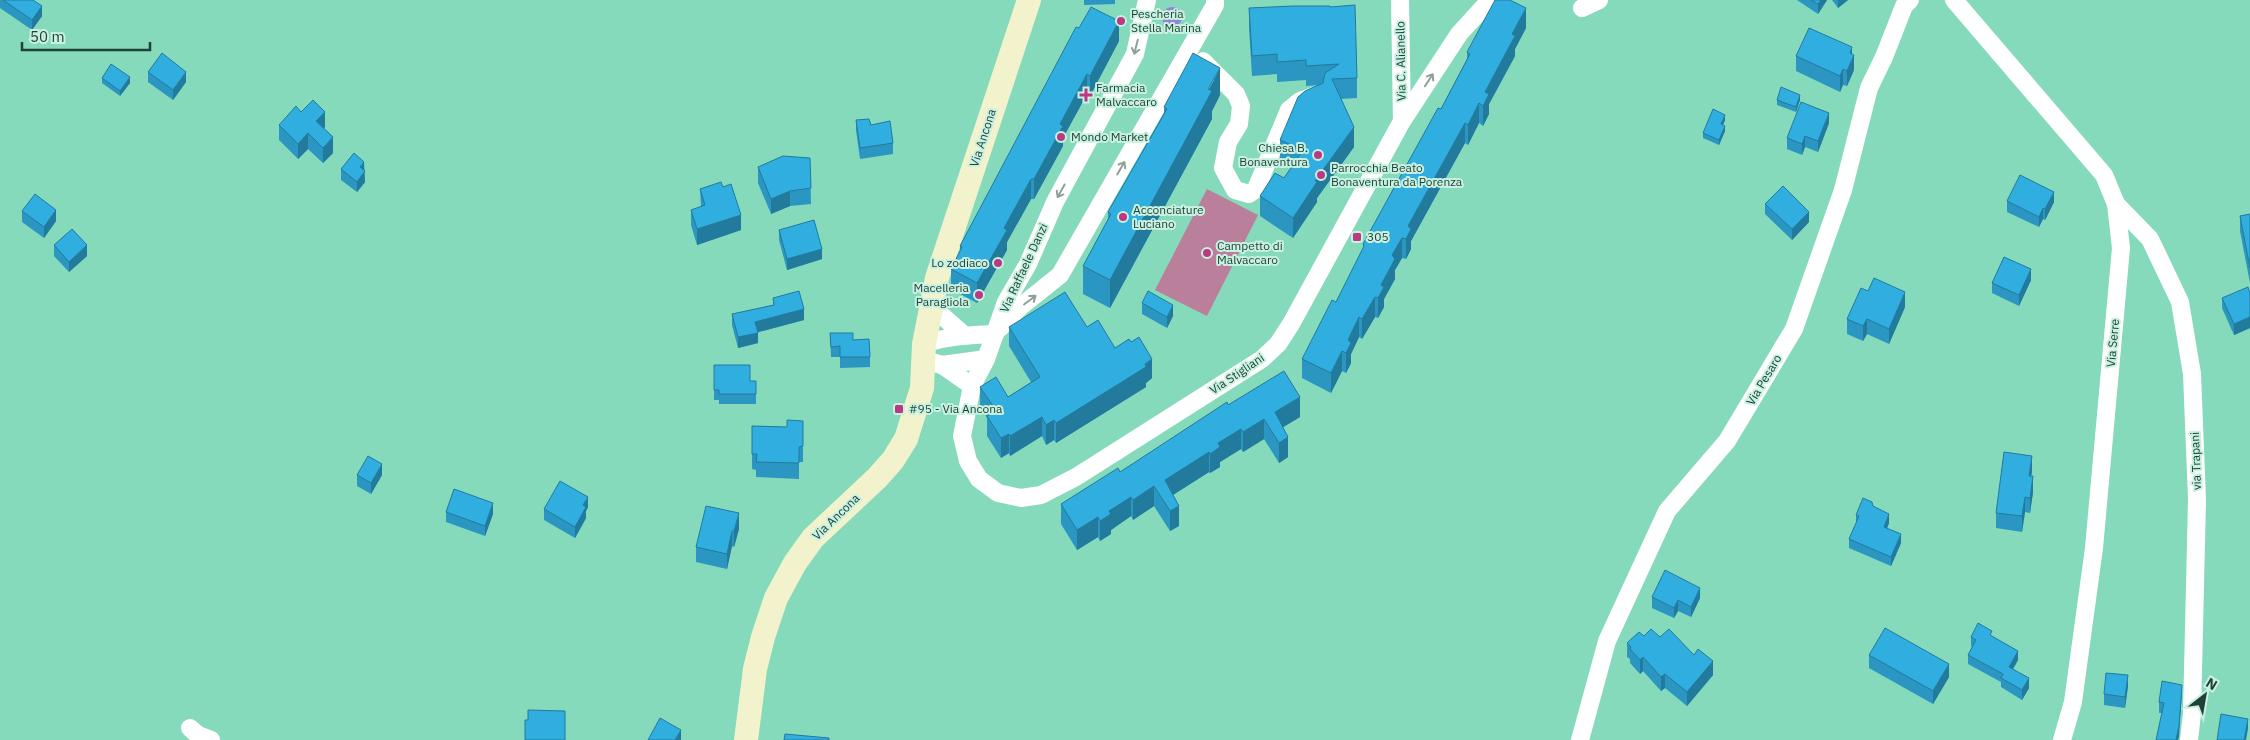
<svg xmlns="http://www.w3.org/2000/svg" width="2250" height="740" viewBox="0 0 2250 740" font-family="'IBM Plex Sans',sans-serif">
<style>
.green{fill:#ba7f9b}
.water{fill:#9284db}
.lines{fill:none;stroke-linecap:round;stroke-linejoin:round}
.street{stroke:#fff;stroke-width:18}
.secondary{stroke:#f2f2cd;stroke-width:24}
.wall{fill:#2a96c1}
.shaded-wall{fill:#227a9d}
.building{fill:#31aee0;stroke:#227a9d}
.oneway{stroke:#8fa09b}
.poi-dot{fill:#bb3983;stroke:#c9f1e1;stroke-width:2}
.labels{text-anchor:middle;stroke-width:4;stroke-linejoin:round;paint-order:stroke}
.poi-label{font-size:12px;fill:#1f4237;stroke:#c9f1e1;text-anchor:start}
.street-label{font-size:12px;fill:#1f4237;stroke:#c9f1e1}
</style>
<rect width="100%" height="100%" fill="#85dabc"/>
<!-- green -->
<path class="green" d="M 1207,189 L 1258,215 L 1207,316 L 1155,290 Z"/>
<!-- water -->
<circle class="water" cx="1172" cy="17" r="10"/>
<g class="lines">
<!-- street -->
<g class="street">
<path d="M 1147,0 L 1135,54 L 1055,202 L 1028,264 L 1006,302 L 986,359 L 972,386 L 962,436 L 968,461 L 979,479 L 998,493 L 1021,498 L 1041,495 L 1076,477 L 1262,359 L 1278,344 L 1291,324 L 1402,121 L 1459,34 L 1490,0"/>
<path d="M 1400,0 L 1402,121"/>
<path d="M 1954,0 L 2104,175 L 2116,204 L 2121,248 L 2094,548 L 2073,702 L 2062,740"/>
<path d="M 1582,8 L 1599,0"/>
<path d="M 1203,61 L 1236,94 L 1241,106 L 1239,124 L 1228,142 L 1223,168 L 1235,190 L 1249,194 L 1256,189 L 1289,110 L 1300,101 L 1314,96"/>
<path d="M 2116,204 L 2150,239 L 2180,302 L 2192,374 L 2197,499 L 2192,714 L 2189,740"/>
<path d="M 931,306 L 964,335"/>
<path d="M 1000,328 L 1020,307 L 1060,275 L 1215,5 L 1215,0"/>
<path d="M 924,344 C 948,336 970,335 995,334"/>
<path d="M 925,360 L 942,365 L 972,386"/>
<path d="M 942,365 L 986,359"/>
<path d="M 190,728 L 198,735 L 211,740"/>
<path d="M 1580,740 L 1607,641 L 1667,511 L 1727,441 L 1794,329 L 1843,190 L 1869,88 L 1884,57 L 1904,6 L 1910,0"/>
</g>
<!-- secondary -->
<path class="secondary" d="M 746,740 L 755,669 L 763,637 L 776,598 L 795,563 L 813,538 L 877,478 L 893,460 L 906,439 L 922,388 L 924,344 L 937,278 L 1029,0"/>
</g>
<!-- wall -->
<g class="wall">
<path d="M 0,0 L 33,0 L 42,16 L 32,30 L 0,8 Z"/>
<path d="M 1084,0 L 1115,0 L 1115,4 L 1084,5 Z"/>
<path d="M 1797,0 L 1827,0 L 1818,14 Z"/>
<path d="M 1832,0 L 1848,0 L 1838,8 Z"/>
<path d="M 1330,7 L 1357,78 L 1357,98 L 1341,99 L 1354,147 L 1317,198 L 1317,202 L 1293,238 L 1260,216 L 1260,196 L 1284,178 L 1293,165 L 1280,160 L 1280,140 L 1319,85 L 1306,86 L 1306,80 L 1277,82 L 1277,74 L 1252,76 L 1249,28 L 1249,8 Z"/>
<path d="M 1079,28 L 1119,41 L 1090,96 L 1087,94 L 1063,138 L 1063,146 L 1034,199 L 1031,199 L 1007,242 L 1007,250 L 977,303 L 951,289 L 951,269 L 960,252 L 960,246 Z"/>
<path d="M 1526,28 L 1515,49 L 1515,56 L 1489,104 L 1489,114 L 1483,126 L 1479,123 L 1468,145 L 1465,143 L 1411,241 L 1411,249 L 1406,259 L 1402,258 L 1395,270 L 1395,279 L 1384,299 L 1384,307 L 1378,318 L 1375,317 L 1362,339 L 1359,337 L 1351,354 L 1351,363 L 1346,373 L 1342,371 L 1331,393 L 1302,378 L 1302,359 L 1336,302 L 1363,248 L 1363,244 L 1441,109 L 1467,59 L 1467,52 Z"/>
<path d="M 1852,54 L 1854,70 L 1847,86 L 1843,85 L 1840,92 L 1796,71 L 1796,56 Z"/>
<path d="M 148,72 L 186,82 L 173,100 L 148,82 Z"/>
<path d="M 102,78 L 130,83 L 120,96 L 102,83 Z"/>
<path d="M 1220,95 L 1212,111 L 1212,119 L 1110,308 L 1083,294 L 1083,266 L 1108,219 L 1108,212 L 1164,113 L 1164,107 Z"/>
<path d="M 1777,100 L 1800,100 L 1796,112 L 1777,105 Z"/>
<path d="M 301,112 L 325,127 L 324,129 L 333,153 L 323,163 L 308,149 L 298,159 L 279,140 L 279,125 Z"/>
<path d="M 856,120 L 871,125 L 893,143 L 893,154 L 860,159 L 856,130 Z"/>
<path d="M 1725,120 L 1723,125 L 1725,131 L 1719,145 L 1703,138 L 1703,133 Z"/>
<path d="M 1829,123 L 1818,152 L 1805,147 L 1802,155 L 1787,149 L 1787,138 Z"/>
<path d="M 810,158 L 811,204 L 790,206 L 771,214 L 758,183 L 758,167 Z"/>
<path d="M 341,169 L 364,171 L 365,182 L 357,192 L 341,180 Z"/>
<path d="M 723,187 L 741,230 L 697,245 L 691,225 L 691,210 L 701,207 L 700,189 Z"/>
<path d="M 2007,201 L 2054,202 L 2045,220 L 2043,219 L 2039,227 L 2007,212 Z"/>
<path d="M 1765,204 L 1809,222 L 1792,240 L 1765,214 Z"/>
<path d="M 22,211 L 56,221 L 44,238 L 22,222 Z"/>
<path d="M 2250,214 L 2250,283 L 2240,231 L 2240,216 Z"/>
<path d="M 779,230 L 822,259 L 787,270 L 779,240 Z"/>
<path d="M 54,245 L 87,256 L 69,272 L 54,256 Z"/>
<path d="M 2031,280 L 2019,306 L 1992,293 L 1992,283 Z"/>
<path d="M 2250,293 L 2250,328 L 2234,335 L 2222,308 L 2222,298 Z"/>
<path d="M 773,298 L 804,320 L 758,332 L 758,343 L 738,348 L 732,325 L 732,314 L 773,305 Z"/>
<path d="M 1142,303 L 1173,316 L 1167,328 L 1142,314 Z"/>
<path d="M 1905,307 L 1889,344 L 1867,334 L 1863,341 L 1847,334 L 1847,319 Z"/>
<path d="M 1009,327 L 1087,327 L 1152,378 L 1146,383 L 1146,387 L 1056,443 L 1054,440 L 1046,445 L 1042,436 L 1010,456 L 1009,453 L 1001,458 L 987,436 L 987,418 L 980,406 L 980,387 L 1008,397 L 1031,382 L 1009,346 Z"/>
<path d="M 830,333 L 853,340 L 870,357 L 870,367 L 840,368 L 840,357 L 831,357 Z"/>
<path d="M 714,365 L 750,381 L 756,381 L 756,404 L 719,404 L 719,400 L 714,400 Z"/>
<path d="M 1228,405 L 1300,417 L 1283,427 L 1288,457 L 1279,463 L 1264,439 L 1243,452 L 1241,449 L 1220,462 L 1220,467 L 1210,473 L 1209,472 L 1173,495 L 1179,526 L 1170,531 L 1154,506 L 1133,520 L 1131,516 L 1111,530 L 1111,534 L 1100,541 L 1098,537 L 1077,550 L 1061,524 L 1061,504 L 1120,472 Z"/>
<path d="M 803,421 L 803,462 L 799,462 L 799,479 L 756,477 L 756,470 L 752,469 L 752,426 L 787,427 Z"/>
<path d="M 2032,471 L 2031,476 L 2033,492 L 2030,513 L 2025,512 L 2022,532 L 1996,528 L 1996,513 Z"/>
<path d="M 357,475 L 382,475 L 371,494 L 357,486 Z"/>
<path d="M 1873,506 L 1889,523 L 1887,528 L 1901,543 L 1891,566 L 1849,548 L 1849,539 L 1856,524 L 1856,515 Z"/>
<path d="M 588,507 L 586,511 L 586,518 L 575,538 L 544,520 L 544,509 Z"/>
<path d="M 446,512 L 493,514 L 485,536 L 446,522 Z"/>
<path d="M 739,529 L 734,547 L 732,546 L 727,569 L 696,562 L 696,547 Z"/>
<path d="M 1652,597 L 1700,598 L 1691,617 L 1678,611 L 1674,618 L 1652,608 Z"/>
<path d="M 1644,636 L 1660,637 L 1713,675 L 1687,706 L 1665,688 L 1661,691 L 1643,671 L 1640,674 L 1630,663 L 1630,659 L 1627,657 L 1627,643 Z"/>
<path d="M 1971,637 L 1992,637 L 2018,660 L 2013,669 L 2029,688 L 2022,700 L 2001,687 L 2001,682 L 1968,664 L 1968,655 L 1972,647 L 1971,646 Z"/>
<path d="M 1869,655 L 1949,677 L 1933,704 L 1869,668 Z"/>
<path d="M 2128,686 L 2125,708 L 2104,705 L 2104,694 Z"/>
<path d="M 2182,695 L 2178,740 L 2156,740 L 2162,713 L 2159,713 L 2159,702 Z"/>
</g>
<!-- shaded-wall -->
<g class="shaded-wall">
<path d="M 1821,0 L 1827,0 L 1818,14 L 1818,4 Z"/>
<path d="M 1838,0 L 1848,0 L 1838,8 Z"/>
<path d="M 42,6 L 42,16 L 32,30 L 32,20 Z"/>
<path d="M 1526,8 L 1526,28 L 1515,49 L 1515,56 L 1489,104 L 1489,114 L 1483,126 L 1483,106 L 1485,92 L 1512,34 Z"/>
<path d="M 1119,21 L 1119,41 L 1090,96 L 1090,76 Z"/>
<path d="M 1852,47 L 1852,58 L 1854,55 L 1854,70 L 1847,86 L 1847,71 L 1850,53 Z"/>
<path d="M 1220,68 L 1220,95 L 1212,111 L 1212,119 L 1110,308 L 1110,280 Z"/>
<path d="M 1843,69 L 1843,85 L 1840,92 L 1840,76 Z"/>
<path d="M 186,72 L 186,82 L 173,100 L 173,90 Z"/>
<path d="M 1087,74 L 1087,94 L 1063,138 L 1063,146 L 1034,199 L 1034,179 L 1060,124 Z"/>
<path d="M 130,77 L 130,83 L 120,96 L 120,91 Z"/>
<path d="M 1800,95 L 1800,100 L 1796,112 L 1796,107 Z"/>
<path d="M 1479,103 L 1479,123 L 1468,145 L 1468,125 Z"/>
<path d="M 325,112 L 325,127 L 316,137 L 316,121 Z"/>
<path d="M 1829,113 L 1829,123 L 1818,152 L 1818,141 Z"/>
<path d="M 1725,115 L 1725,120 L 1721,129 L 1721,124 Z"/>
<path d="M 1465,123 L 1465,143 L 1411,241 L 1411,249 L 1406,259 L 1406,239 L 1408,226 Z"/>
<path d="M 1725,126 L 1725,131 L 1719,145 L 1719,140 Z"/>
<path d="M 1354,127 L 1354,147 L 1317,198 L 1317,202 L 1293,238 L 1293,218 L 1315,181 Z"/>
<path d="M 308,133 L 308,149 L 298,159 L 298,144 Z"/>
<path d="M 1805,136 L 1805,147 L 1802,155 L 1802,144 Z"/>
<path d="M 333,137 L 333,153 L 323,163 L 323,148 Z"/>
<path d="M 364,162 L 365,182 L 357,192 L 357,182 L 360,167 Z"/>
<path d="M 1031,179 L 1031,199 L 1007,242 L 1007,250 L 977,303 L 977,283 L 1004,228 Z"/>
<path d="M 790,191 L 790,206 L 771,214 L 771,199 Z"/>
<path d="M 2054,192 L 2054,202 L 2045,220 L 2045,209 Z"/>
<path d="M 2043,208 L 2043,219 L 2039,227 L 2039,217 Z"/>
<path d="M 56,210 L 56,221 L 44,238 L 44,227 Z"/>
<path d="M 1809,212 L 1809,222 L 1792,240 L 1792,229 Z"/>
<path d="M 741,215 L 741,230 L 697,245 L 697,229 Z"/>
<path d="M 1402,238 L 1402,258 L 1395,270 L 1395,279 L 1384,299 L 1384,307 L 1378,318 L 1378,298 L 1381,285 L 1392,255 Z"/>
<path d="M 87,245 L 87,256 L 69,272 L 69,262 Z"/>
<path d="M 822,249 L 822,259 L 787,270 L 787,259 Z"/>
<path d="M 2031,269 L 2031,280 L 2019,306 L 2019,295 Z"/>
<path d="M 1905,292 L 1905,307 L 1889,344 L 1889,329 Z"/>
<path d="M 1375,297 L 1375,317 L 1362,339 L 1362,319 Z"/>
<path d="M 1173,305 L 1173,316 L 1167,328 L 1167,317 Z"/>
<path d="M 804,309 L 804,320 L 755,333 L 755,322 Z"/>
<path d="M 1359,317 L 1359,337 L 1351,354 L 1351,363 L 1346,373 L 1346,353 L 1348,340 Z"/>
<path d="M 2250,317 L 2250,328 L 2234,335 L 2234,324 Z"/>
<path d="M 1867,319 L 1867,334 L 1863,341 L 1863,326 Z"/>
<path d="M 758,333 L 758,343 L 738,348 L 738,337 Z"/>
<path d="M 1342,351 L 1342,371 L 1331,393 L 1331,373 Z"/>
<path d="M 1152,359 L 1152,378 L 1146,383 L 1146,387 L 1056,443 L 1056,423 Z"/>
<path d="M 1300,397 L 1300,417 L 1275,432 L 1275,412 Z"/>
<path d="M 1042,417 L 1042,436 L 1010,456 L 1010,436 Z"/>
<path d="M 1264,419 L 1264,439 L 1243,452 L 1243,432 Z"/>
<path d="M 1054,420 L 1054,440 L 1046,445 L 1046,425 Z"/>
<path d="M 1241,429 L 1241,449 L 1220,462 L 1220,467 L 1210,473 L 1210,454 L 1218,443 Z"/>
<path d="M 1009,434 L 1009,453 L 1001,458 L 1001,438 Z"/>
<path d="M 1288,437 L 1288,457 L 1279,463 L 1279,443 Z"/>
<path d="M 1209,452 L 1209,472 L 1165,500 L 1165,480 Z"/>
<path d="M 2032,456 L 2032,471 L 2029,491 L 2029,476 Z"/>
<path d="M 382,464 L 382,475 L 371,494 L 371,483 Z"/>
<path d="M 2033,476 L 2033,492 L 2030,513 L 2030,498 Z"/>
<path d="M 1154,486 L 1154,506 L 1133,520 L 1133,500 Z"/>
<path d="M 588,497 L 588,507 L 586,511 L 586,518 L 575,538 L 575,527 L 583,505 Z"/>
<path d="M 1131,497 L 1131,516 L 1111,530 L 1111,534 L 1100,541 L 1100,521 L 1109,511 Z"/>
<path d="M 2025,497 L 2025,512 L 2022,532 L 2022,516 Z"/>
<path d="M 493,503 L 493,514 L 485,536 L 485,526 Z"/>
<path d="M 1179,506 L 1179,526 L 1170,531 L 1170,511 Z"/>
<path d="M 739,513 L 739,529 L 734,547 L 734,531 Z"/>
<path d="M 1889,514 L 1889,523 L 1884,536 L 1884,527 Z"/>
<path d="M 1098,517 L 1098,537 L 1077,550 L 1077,530 Z"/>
<path d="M 732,531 L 732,546 L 727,569 L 727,554 Z"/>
<path d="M 1901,534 L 1901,543 L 1891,566 L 1891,557 Z"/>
<path d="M 1700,588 L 1700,598 L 1691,617 L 1691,607 Z"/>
<path d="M 1678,600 L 1678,611 L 1674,618 L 1674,608 Z"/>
<path d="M 2018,651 L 2018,660 L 2009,676 L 2009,667 Z"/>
<path d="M 1643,657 L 1643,671 L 1640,674 L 1640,660 Z"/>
<path d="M 1713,661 L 1713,675 L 1687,706 L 1687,692 Z"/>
<path d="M 1949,664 L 1949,677 L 1933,704 L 1933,691 Z"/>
<path d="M 1665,674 L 1665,688 L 1661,691 L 1661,677 Z"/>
<path d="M 2128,675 L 2128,686 L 2125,708 L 2125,697 Z"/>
<path d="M 2029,678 L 2029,688 L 2022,700 L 2022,690 Z"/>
<path d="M 2182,685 L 2179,737 L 2178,740 L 2176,740 Z"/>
<path d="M 2248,719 L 2248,729 L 2246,740 L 2244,740 Z"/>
<path d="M 681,730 L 681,740 L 675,740 Z"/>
</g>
<!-- building -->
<g class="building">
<path d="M 3,0 L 33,0 L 42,6 L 32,20 Z"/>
<path d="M 1495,0 L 1510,0 L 1526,8 L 1512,34 L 1515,36 L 1485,92 L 1489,94 L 1483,106 L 1479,103 L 1468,125 L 1465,123 L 1408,226 L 1411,229 L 1406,239 L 1402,238 L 1392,255 L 1395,259 L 1381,285 L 1384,287 L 1378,298 L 1375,297 L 1362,319 L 1359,317 L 1348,340 L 1351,343 L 1346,353 L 1342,351 L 1331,373 L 1302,359 L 1332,300 L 1336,302 L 1364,246 L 1363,244 L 1438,108 L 1441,109 L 1470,54 L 1467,52 Z"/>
<path d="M 1811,0 L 1821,0 L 1818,4 Z"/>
<path d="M 1355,5 L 1357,78 L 1332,79 L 1354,127 L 1315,181 L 1317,182 L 1293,218 L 1260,196 L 1275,173 L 1284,178 L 1303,150 L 1280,140 L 1298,97 L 1305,91 L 1323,83 L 1325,73 L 1339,64 L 1306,66 L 1306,60 L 1277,62 L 1277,54 L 1252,56 L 1249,8 L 1293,6 L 1330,6 L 1330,7 Z"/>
<path d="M 1091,7 L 1119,21 L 1090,76 L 1087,74 L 1060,124 L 1063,126 L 1034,179 L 1031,179 L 1004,228 L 1007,230 L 977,283 L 951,269 L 962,247 L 960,246 L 1076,27 L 1079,28 Z"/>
<path d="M 1809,28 L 1852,47 L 1850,53 L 1854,55 L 1847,71 L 1843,69 L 1840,76 L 1796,56 Z"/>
<path d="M 162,53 L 186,72 L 173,90 L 148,72 Z"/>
<path d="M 1193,53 L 1220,68 L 1208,89 L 1212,91 L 1110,280 L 1083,266 L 1111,214 L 1108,212 L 1167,109 L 1164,107 Z"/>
<path d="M 111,64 L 130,77 L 120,91 L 102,78 Z"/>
<path d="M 1781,87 L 1800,95 L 1796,107 L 1777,100 Z"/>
<path d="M 313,100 L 325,112 L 316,121 L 333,137 L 323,148 L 308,133 L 298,144 L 279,125 L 296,106 L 301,112 Z"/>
<path d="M 1801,102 L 1829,113 L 1818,141 L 1805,136 L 1802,144 L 1787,138 Z"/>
<path d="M 1713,109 L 1725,115 L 1721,124 L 1725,126 L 1719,140 L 1703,133 Z"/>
<path d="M 869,119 L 871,125 L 890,121 L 893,143 L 860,148 L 856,120 Z"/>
<path d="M 354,153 L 364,162 L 360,167 L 365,171 L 357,182 L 341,169 Z"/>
<path d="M 783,156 L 810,158 L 811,188 L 790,191 L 771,199 L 758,167 Z"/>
<path d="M 2020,175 L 2054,192 L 2045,209 L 2043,208 L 2039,217 L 2007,201 Z"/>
<path d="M 721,182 L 723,187 L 731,184 L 741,215 L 697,229 L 691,210 L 705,205 L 700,189 Z"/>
<path d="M 1783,186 L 1809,212 L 1792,229 L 1765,204 Z"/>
<path d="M 35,194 L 56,210 L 44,227 L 22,211 Z"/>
<path d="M 2250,214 L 2250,268 L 2240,216 Z"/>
<path d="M 814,220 L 822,249 L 787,259 L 779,230 Z"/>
<path d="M 72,229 L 87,245 L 69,262 L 54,245 Z"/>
<path d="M 2004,257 L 2031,269 L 2019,295 L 1992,283 Z"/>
<path d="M 1874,278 L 1905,292 L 1889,329 L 1867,319 L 1863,326 L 1847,319 L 1861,288 L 1868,291 Z"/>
<path d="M 2248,287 L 2250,293 L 2250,317 L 2234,324 L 2222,298 Z"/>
<path d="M 799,291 L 804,309 L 755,322 L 758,333 L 738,337 L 732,314 L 774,305 L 773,298 Z"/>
<path d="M 1148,291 L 1173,305 L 1167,317 L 1142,303 Z"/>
<path d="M 1065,292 L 1087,327 L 1098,320 L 1115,348 L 1129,339 L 1131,342 L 1139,337 L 1152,359 L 1145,364 L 1146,367 L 1056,423 L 1054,420 L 1046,425 L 1042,417 L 1010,436 L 1009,434 L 1001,438 L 987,416 L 994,412 L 993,406 L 980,387 L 996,377 L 1008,397 L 1040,377 L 1009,327 Z"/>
<path d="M 830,333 L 853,333 L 853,340 L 869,339 L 870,357 L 840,357 L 840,346 L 831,347 Z"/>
<path d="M 714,365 L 750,365 L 750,381 L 756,381 L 756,394 L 719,394 L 719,390 L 714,390 Z"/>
<path d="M 1284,371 L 1300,397 L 1275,412 L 1288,437 L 1279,443 L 1264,419 L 1243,432 L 1241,429 L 1218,443 L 1220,447 L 1210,454 L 1209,452 L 1165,480 L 1179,506 L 1170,511 L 1154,486 L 1133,500 L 1131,497 L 1109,511 L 1111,514 L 1100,521 L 1098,517 L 1077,530 L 1061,504 L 1118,468 L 1120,472 L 1227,402 L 1228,405 Z"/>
<path d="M 787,420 L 803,421 L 803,446 L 799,447 L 799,463 L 756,462 L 757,454 L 752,454 L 752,426 L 787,427 Z"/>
<path d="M 2004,452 L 2032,456 L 2029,476 L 2033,476 L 2030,498 L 2025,497 L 2022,516 L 1996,513 Z"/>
<path d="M 368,456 L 382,464 L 371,483 L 357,475 Z"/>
<path d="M 560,481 L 588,497 L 583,505 L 586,507 L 575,527 L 544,509 Z"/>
<path d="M 454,489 L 493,503 L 485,526 L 446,512 Z"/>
<path d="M 1863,498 L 1872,502 L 1873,506 L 1889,514 L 1884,527 L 1901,534 L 1891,557 L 1849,539 L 1859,516 L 1856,515 Z"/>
<path d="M 706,506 L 739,513 L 734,531 L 732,531 L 727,554 L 696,547 Z"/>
<path d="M 1665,570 L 1700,588 L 1691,607 L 1678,600 L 1674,608 L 1652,597 Z"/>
<path d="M 1978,623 L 1992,631 L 1990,635 L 2018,651 L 2009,667 L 2029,678 L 2022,690 L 2001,678 L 2003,674 L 1968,655 L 1976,640 L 1971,637 Z"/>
<path d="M 1885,628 L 1949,664 L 1933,691 L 1869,655 Z"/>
<path d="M 1651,629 L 1660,637 L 1669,629 L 1694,655 L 1698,649 L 1713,661 L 1687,692 L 1665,674 L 1661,677 L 1643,657 L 1640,660 L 1630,649 L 1631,647 L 1627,643 L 1639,632 L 1644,636 Z"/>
<path d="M 2106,673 L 2128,675 L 2125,697 L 2104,694 Z"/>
<path d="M 2162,681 L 2182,685 L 2179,726 L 2176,740 L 2156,740 L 2164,703 L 2159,702 Z"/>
<path d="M 528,710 L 565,711 L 565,740 L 525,740 L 525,720 L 528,720 Z"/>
<path d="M 2221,714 L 2248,719 L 2244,740 L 2217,740 Z"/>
<path d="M 660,718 L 681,730 L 675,740 L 648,740 Z"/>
<path d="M 785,734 L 829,738 L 829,740 L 784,740 Z"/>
</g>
<!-- one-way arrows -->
<defs><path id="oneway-shaft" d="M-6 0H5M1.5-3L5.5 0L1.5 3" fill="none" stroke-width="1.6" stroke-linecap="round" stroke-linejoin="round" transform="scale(1.25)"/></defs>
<g class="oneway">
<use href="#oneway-shaft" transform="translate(1136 47) rotate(104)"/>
<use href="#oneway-shaft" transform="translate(1429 80) rotate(-57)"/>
<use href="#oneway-shaft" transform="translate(1121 168) rotate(-60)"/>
<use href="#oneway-shaft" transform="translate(1061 191) rotate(119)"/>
<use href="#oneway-shaft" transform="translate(1030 300) rotate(-37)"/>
</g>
<!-- markers -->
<g class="poi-dot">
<circle cx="1121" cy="21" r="5"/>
<path d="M1083.5 87.5h5v5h5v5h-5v5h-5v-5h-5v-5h5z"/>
<circle cx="1061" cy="137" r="5"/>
<circle cx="1318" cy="155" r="5"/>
<circle cx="1321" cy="175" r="5"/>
<circle cx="1123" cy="217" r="5"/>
<rect x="1352" y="232" width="10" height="10" rx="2.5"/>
<circle cx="1207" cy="253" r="5"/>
<circle cx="998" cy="263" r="5"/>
<circle cx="979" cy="295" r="5"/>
<rect x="894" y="404" width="10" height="10" rx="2.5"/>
</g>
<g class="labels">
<!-- poi labels -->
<g class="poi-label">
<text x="1131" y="18">Pescheria<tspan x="1131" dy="14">Stella Marina</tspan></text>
<text x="1096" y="92">Farmacia<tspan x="1096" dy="14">Malvaccaro</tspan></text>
<text x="1071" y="141">Mondo Market</text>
<text x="1308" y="152" text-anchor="end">Chiesa B.<tspan x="1308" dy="14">Bonaventura</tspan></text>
<text x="1331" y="172">Parrocchia Beato<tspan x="1331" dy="14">Bonaventura da Porenza</tspan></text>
<text x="1133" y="214">Acconciature<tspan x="1133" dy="14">Luciano</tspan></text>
<text x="1367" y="241">305</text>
<text x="1217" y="250">Campetto di<tspan x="1217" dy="14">Malvaccaro</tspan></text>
<text x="988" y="267" text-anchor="end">Lo zodiaco</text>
<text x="969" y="292" text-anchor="end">Macelleria<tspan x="969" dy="14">Paragliola</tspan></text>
<text x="909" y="413">#95 - Via Ancona</text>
</g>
<!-- street labels -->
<g class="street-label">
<text transform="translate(1401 61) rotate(-91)" y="4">Via C. Alianello</text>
<text transform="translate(983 138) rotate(-72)" y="4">Via Ancona</text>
<text transform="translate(1024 268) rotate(-65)" y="4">Via Raffaele Danzi</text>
<text transform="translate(2113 343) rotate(-85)" y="4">Via Serre</text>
<text transform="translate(1237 374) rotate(-34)" y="4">Via Stigliani</text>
<text transform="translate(1764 380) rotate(-59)" y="4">Via Pesaro</text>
<text transform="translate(2196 461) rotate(-92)" y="4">via Trapani</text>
<text transform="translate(836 517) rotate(-44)" y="4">Via Ancona</text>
</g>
</g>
<!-- north arrow -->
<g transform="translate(2205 695) rotate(31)" stroke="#c9f1e1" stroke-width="4" paint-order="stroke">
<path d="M0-4L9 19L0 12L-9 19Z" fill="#1f4237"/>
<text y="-8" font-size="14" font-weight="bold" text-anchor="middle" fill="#1f4237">N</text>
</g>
<!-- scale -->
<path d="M22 42v8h128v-8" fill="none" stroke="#1f4237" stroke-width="2.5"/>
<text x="30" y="42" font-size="15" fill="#1f4237" stroke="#c9f1e1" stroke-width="4" paint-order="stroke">50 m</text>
</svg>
